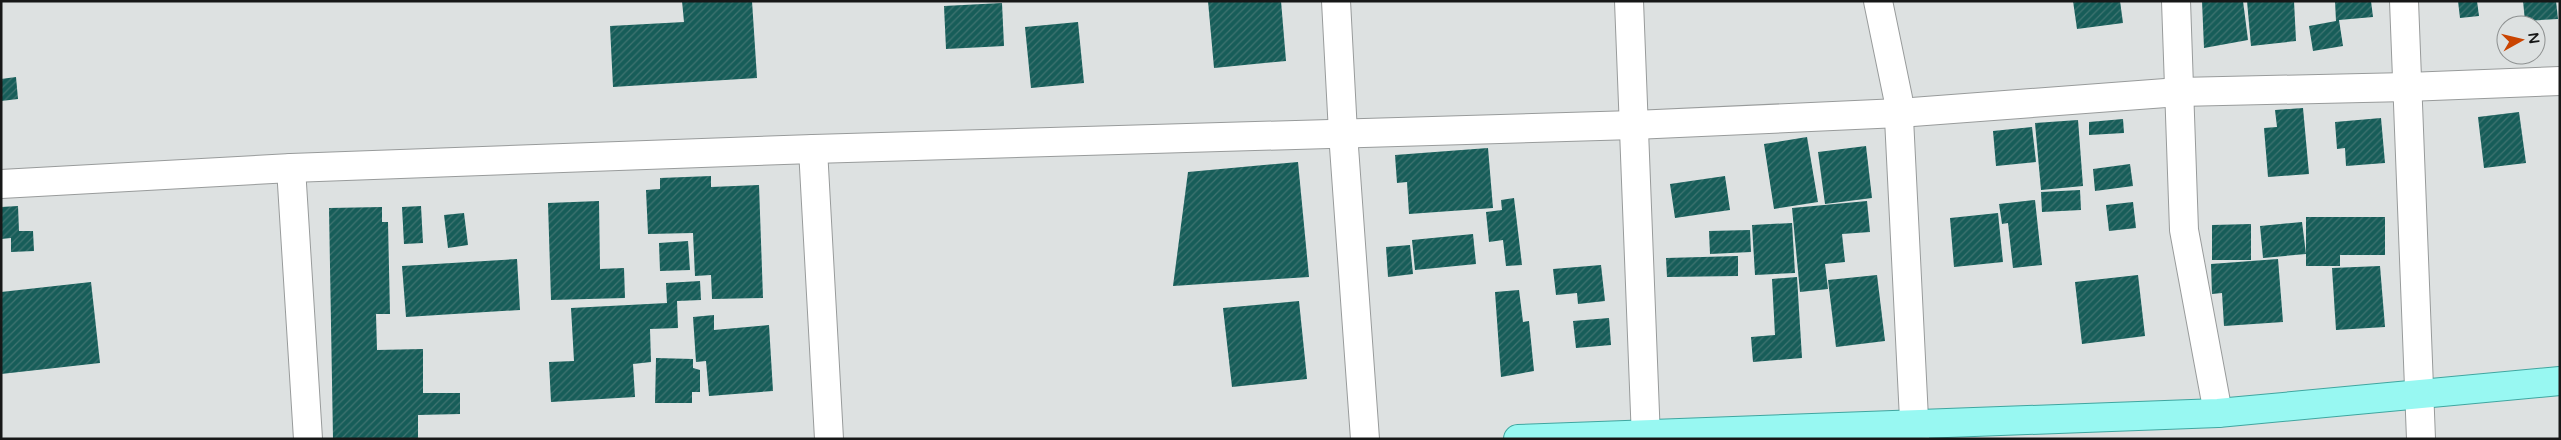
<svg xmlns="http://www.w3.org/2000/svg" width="2561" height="440" viewBox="0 0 2561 440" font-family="'Varela Round',sans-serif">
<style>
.building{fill:url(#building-hatch)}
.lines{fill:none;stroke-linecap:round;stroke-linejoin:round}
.minor-casing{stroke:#989b9b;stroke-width:30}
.major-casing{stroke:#3fa6a0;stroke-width:30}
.minor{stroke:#fff;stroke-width:28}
.major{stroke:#98f8f2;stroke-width:28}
</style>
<defs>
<pattern id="building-hatch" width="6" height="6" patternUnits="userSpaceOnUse" patternTransform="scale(1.25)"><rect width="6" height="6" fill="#175d59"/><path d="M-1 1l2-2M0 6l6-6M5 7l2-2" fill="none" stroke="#407471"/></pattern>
</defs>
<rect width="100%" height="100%" fill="#dde1e1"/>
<!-- building -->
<g class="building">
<path d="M 682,1 L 752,1 L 757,78 L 613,87 L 610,26 L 684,22 Z"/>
<path d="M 1208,1 L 1281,1 L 1286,61 L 1214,68 Z"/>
<path d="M 2073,1 L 2120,1 L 2123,23 L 2077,29 Z"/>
<path d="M 2202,1 L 2243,1 L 2248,40 L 2204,48 Z"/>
<path d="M 2247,1 L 2294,1 L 2296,41 L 2251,46 Z"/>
<path d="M 2335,1 L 2371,1 L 2373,17 L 2339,20 L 2343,46 L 2313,51 L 2309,26 L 2336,21 Z"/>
<path d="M 2458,1 L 2477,1 L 2479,16 L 2460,18 Z"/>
<path d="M 2523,1 L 2556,1 L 2558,19 L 2525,21 Z"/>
<path d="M 1002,3 L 1004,46 L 946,49 L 944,6 Z"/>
<path d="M 1078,22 L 1084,83 L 1031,88 L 1025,27 Z"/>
<path d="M 16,77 L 18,99 L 1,101 L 1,79 Z"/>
<path d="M 2303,108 L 2309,174 L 2268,177 L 2264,128 L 2277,127 L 2275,110 Z"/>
<path d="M 2519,112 L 2526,163 L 2484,168 L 2478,117 Z"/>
<path d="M 2381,118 L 2385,163 L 2346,166 L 2345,148 L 2337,149 L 2335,122 Z"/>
<path d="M 2123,119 L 2124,133 L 2089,135 L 2089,122 Z"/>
<path d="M 2078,120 L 2083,186 L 2041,190 L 2035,123 Z"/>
<path d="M 2032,127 L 2036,162 L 1996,166 L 1993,131 Z"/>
<path d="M 1807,137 L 1818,202 L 1774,209 L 1764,144 Z"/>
<path d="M 1866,146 L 1872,198 L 1825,204 L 1818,152 Z"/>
<path d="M 1488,148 L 1493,208 L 1409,214 L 1407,182 L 1397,183 L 1395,155 Z"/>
<path d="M 1298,162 L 1309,277 L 1173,286 L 1188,172 Z"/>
<path d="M 2130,164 L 2133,186 L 2095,191 L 2093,169 Z"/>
<path d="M 711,176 L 711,187 L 759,185 L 763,298 L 712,299 L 711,275 L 695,276 L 693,233 L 648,234 L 646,190 L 660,189 L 660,178 Z"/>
<path d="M 1725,176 L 1730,210 L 1675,218 L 1670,184 Z"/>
<path d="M 2080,190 L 2081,210 L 2042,212 L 2041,192 Z"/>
<path d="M 1514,198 L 1522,265 L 1506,266 L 1503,240 L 1489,242 L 1486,212 L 1502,210 L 1501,200 Z"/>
<path d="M 2035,200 L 2042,265 L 2013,268 L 2008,223 L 2002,224 L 1999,204 Z"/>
<path d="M 599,201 L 600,269 L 624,268 L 625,298 L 551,300 L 548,203 Z"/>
<path d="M 1867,201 L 1870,232 L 1842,234 L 1845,262 L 1825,264 L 1828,289 L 1800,292 L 1792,208 Z"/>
<path d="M 2133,202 L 2136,228 L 2109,231 L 2106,205 Z"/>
<path d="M 18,206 L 19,231 L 33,231 L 34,251 L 11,252 L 11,238 L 1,239 L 1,207 Z"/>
<path d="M 421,206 L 423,243 L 404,244 L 402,207 Z"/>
<path d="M 382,207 L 382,222 L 388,222 L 390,314 L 376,314 L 377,350 L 423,349 L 423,393 L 460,393 L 460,414 L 418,415 L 418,438 L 333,439 L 329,208 Z"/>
<path d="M 464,213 L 468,245 L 448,248 L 444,215 Z"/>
<path d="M 1998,213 L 2003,262 L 1954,267 L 1950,218 Z"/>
<path d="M 2306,217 L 2385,217 L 2385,255 L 2340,255 L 2340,266 L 2306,266 Z"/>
<path d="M 2302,222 L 2306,254 L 2263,258 L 2260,226 Z"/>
<path d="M 1792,223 L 1795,273 L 1755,275 L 1752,225 Z"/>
<path d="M 2251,224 L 2251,260 L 2212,260 L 2212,225 Z"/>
<path d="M 1750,230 L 1751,252 L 1710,254 L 1709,231 Z"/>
<path d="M 1473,234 L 1476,264 L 1415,270 L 1412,240 Z"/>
<path d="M 688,241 L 690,270 L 660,271 L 659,243 Z"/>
<path d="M 1410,245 L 1413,274 L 1388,277 L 1386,247 Z"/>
<path d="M 1738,256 L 1738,276 L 1667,277 L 1666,258 Z"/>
<path d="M 517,259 L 520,310 L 406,317 L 402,266 Z"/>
<path d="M 2278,259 L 2283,322 L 2224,326 L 2222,293 L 2212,294 L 2211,264 Z"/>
<path d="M 1601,265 L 1605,301 L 1578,304 L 1577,293 L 1556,295 L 1553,269 Z"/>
<path d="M 2380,266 L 2385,327 L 2336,330 L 2332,268 Z"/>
<path d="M 1877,275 L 1885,341 L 1836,347 L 1828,280 Z"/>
<path d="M 2138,275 L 2145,336 L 2082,344 L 2075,282 Z"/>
<path d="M 1797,277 L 1802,358 L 1753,362 L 1751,337 L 1775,335 L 1772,279 Z"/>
<path d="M 700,281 L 701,300 L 677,301 L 678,328 L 650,329 L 651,362 L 633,364 L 635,397 L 551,402 L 549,362 L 574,361 L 571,308 L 667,303 L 666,283 Z"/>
<path d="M 91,282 L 100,363 L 1,374 L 1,292 Z"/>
<path d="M 1519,290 L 1523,322 L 1529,321 L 1534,371 L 1501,377 L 1495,292 Z"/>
<path d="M 1299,301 L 1307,379 L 1232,387 L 1223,308 Z"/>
<path d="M 714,315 L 714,330 L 769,325 L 773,391 L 709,396 L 706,361 L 696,362 L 693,317 Z"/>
<path d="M 1609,318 L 1611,345 L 1576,348 L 1573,321 Z"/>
<path d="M 656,358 L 693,359 L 693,368 L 700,370 L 700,392 L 692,392 L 692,403 L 655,403 Z"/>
</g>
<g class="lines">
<!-- minor casing -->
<g class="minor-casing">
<g id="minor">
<path d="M 1336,1 L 1343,133 L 1365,439"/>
<path d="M 1629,1 L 1646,439"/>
<path d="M 1878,1 L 1898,98 L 1915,439"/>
<path d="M 2176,1 L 2184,230 L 2218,413"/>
<path d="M 2404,1 L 2421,439"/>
<path d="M 813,149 L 829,439"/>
<path d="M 291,168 L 308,439"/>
<path d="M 1,184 L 291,168 L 813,149 L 1634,125 L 1899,113 L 2179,92 L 2407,87 L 2560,81"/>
</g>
</g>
<!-- major casing -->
<g class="major-casing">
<path id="major" d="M 1518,439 L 2218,413 L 2560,381"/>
</g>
<!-- minor -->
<use href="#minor" class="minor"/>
<!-- major -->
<use href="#major" class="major"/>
</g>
<!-- border -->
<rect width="2561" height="440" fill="none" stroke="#171818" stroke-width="5"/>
<!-- north arrow -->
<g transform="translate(2521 40) rotate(82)"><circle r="24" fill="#dde1e1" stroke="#8e9191"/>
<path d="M0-4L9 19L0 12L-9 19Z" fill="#ca4401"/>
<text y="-8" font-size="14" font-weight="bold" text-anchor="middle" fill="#171818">N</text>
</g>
</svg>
